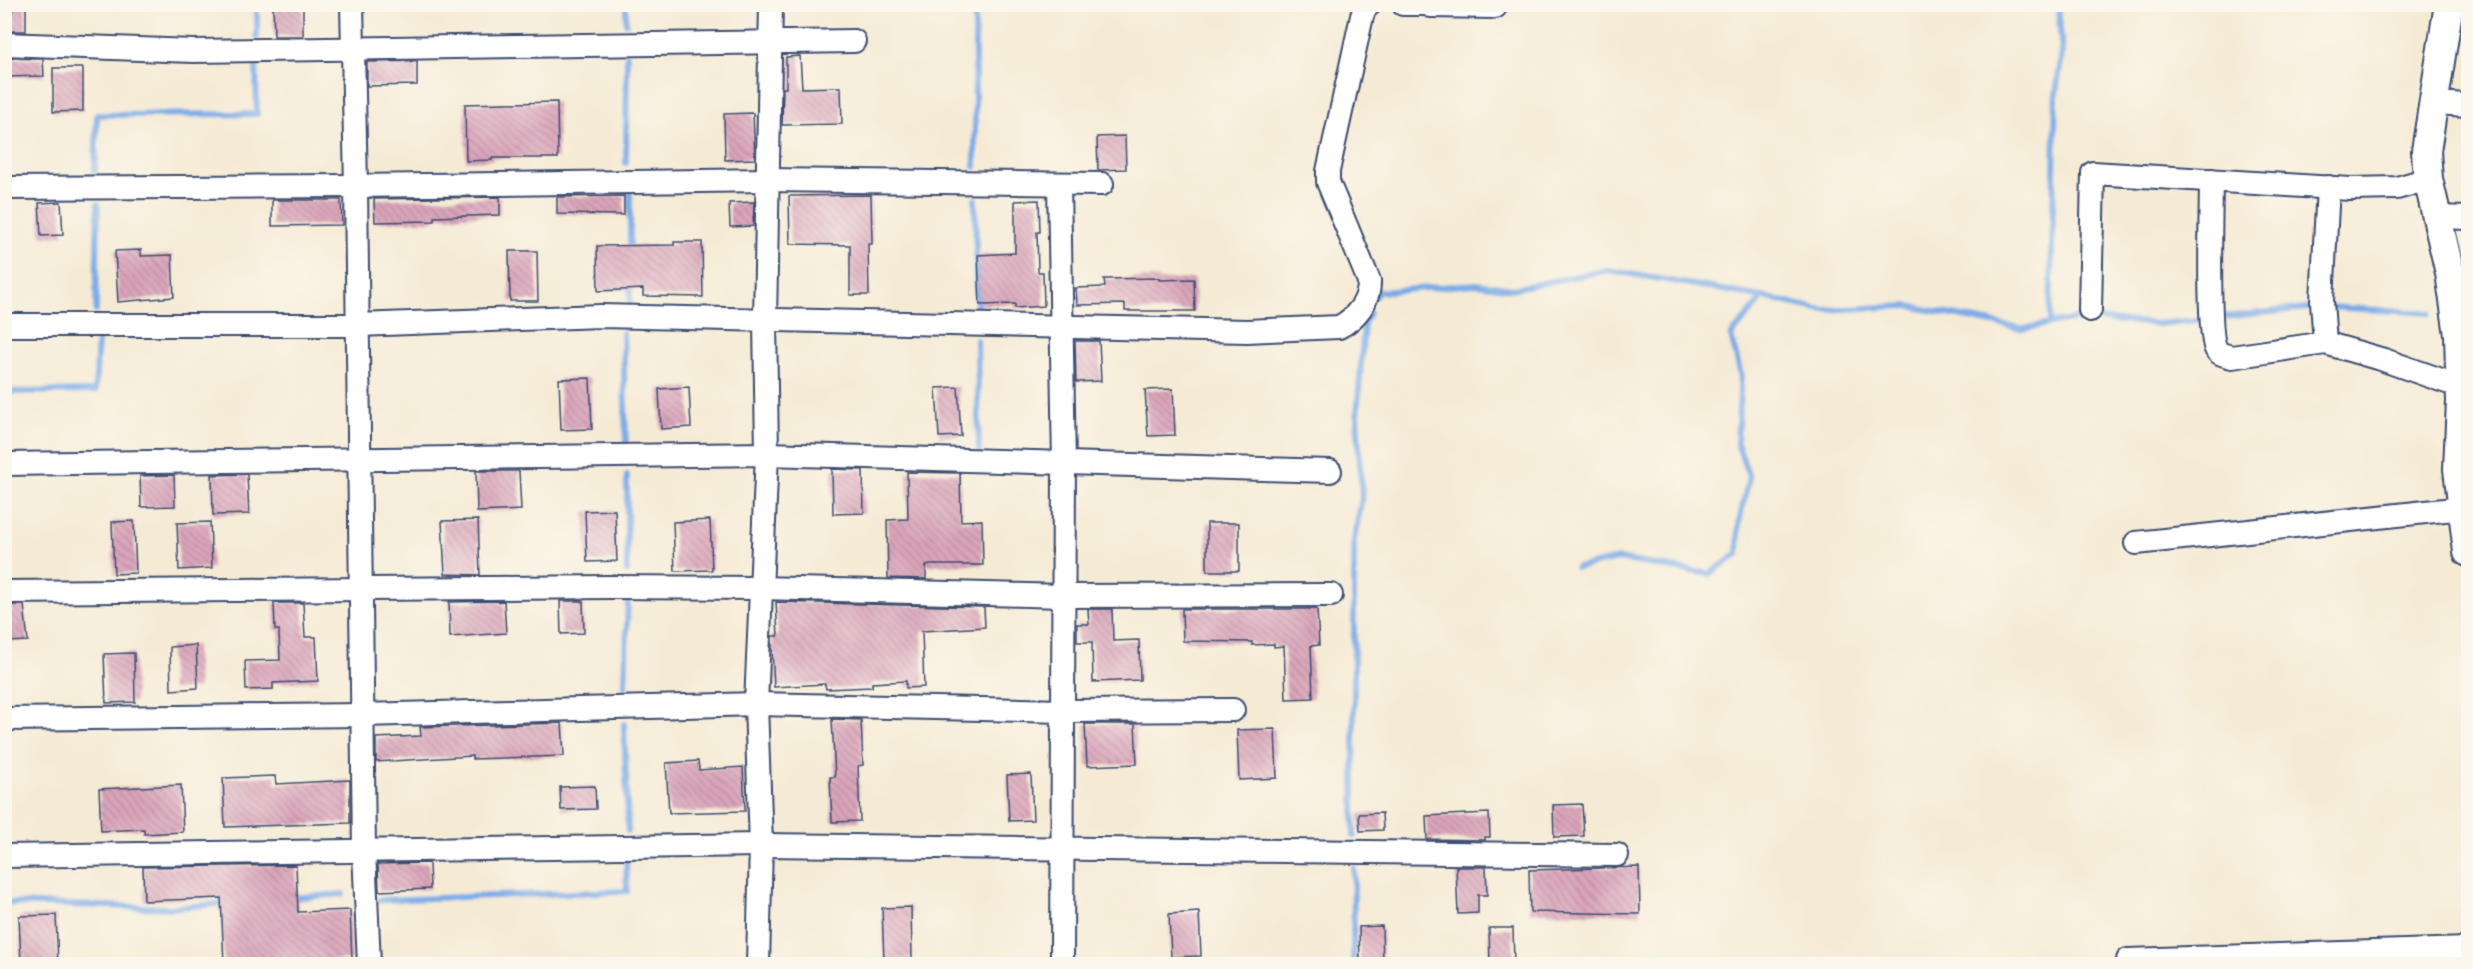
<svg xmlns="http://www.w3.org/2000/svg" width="2473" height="969" viewBox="0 0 2473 969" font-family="'Architects Daughter',sans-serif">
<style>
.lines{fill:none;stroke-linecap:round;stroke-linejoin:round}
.stream{stroke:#7dace7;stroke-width:6}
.building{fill:url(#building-back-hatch)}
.minor-casing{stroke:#3c4b70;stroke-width:26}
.major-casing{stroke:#3c4b70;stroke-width:32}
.minor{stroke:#fff;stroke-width:22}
.major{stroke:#fff;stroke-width:28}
</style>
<defs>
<pattern id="building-back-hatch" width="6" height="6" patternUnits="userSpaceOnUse" patternTransform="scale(1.5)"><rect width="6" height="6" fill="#dba5bb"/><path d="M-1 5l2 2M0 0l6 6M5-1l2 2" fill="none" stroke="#b1879b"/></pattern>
</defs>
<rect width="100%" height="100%" fill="#fbf7ec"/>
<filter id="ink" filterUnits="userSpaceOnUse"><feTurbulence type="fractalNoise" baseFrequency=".0167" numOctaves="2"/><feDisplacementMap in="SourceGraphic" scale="12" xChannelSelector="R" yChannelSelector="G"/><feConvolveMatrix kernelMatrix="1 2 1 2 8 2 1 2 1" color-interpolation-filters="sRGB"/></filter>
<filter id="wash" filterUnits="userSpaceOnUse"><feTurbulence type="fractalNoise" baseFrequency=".008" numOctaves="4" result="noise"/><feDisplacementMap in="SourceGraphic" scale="24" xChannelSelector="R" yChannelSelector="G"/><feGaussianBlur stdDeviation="1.35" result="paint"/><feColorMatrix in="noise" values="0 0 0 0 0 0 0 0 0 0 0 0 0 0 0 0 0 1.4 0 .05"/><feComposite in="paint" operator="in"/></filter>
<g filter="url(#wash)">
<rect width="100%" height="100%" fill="#f5ebd5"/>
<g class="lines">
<!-- stream -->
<g class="stream">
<path d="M 257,4 L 257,37"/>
<path d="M 626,23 L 626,4"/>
<path d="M 626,163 L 627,55"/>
<path d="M 975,167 L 975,4"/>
<path d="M 95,172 L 97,115 L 257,114 L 256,59"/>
<path d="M 975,199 L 977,307"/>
<path d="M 630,251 L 630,194"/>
<path d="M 1376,296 L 1378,292 L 1477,284 L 1512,289 L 1608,270 L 1763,297 L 1822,310 L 1909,306 L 2022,329 L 2082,318 L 2159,324 L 2318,307"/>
<path d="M 630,303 L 630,282"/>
<path d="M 2328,307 L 2429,313"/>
<path d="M 96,311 L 98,204"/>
<path d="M 2050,324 L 2056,94 L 2062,53 L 2058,4"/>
<path d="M 623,333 L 626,445"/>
<path d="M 977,340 L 979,453"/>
<path d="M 4,392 L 95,391 L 98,339"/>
<path d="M 627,475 L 627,571"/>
<path d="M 1576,568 L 1618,559 L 1709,574 L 1738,554 L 1739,523 L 1749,477 L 1737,443 L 1741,375 L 1731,336 L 1763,297"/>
<path d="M 625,686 L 628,599"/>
<path d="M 624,724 L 628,831"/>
<path d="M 1354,836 L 1354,540 L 1362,498 L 1357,416 L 1364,323 L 1369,313"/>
<path d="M 290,898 L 343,894"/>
<path d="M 380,900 L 627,891 L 626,857"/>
<path d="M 4,903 L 169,908 L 229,903"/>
<path d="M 1353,964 L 1354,868"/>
</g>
</g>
<g id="blocks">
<!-- building -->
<g class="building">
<path d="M 15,4 L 26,4 L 26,31 L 5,31 Z"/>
<path d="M 273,4 L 303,4 L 303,36 L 274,36 Z"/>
<path d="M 800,56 L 802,88 L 841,87 L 842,124 L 782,125 L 783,88 L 786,88 L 786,57 Z"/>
<path d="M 4,58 L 43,59 L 44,76 L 4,77 Z"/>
<path d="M 417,61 L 417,85 L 367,86 L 367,62 Z"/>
<path d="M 53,68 L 83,68 L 83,111 L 53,112 Z"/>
<path d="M 557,102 L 558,158 L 492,158 L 492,160 L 466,161 L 465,104 Z"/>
<path d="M 753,113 L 755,159 L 725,160 L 724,114 Z"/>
<path d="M 1125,136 L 1126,169 L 1098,170 L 1097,137 Z"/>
<path d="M 871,195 L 872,244 L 868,244 L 869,295 L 850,295 L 850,245 L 790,244 L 789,196 Z"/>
<path d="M 624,196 L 624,215 L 557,214 L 557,197 Z"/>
<path d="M 500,197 L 500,215 L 434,217 L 434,221 L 375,222 L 374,199 Z"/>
<path d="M 272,200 L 341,200 L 342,225 L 272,226 Z"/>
<path d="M 1039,200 L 1040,232 L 1037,232 L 1038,272 L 1043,272 L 1044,306 L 1015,308 L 1015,304 L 980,305 L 978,255 L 1015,253 L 1015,201 Z"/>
<path d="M 61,202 L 63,235 L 41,236 L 39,203 Z"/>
<path d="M 754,202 L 753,226 L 730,227 L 729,203 Z"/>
<path d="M 674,242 L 702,242 L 703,297 L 643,296 L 643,289 L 598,291 L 597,246 L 674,245 Z"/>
<path d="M 141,250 L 141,256 L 172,255 L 174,297 L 118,302 L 115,251 Z"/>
<path d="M 509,251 L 537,251 L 538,301 L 510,301 Z"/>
<path d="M 1159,278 L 1159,280 L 1194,279 L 1195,311 L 1125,311 L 1125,304 L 1077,305 L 1076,288 L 1105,287 L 1104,279 Z"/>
<path d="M 1075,341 L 1099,341 L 1101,381 L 1076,382 Z"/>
<path d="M 590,378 L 592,429 L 561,430 L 559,379 Z"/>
<path d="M 689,387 L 691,427 L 661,429 L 659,389 Z"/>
<path d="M 958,387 L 961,436 L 939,437 L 936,388 Z"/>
<path d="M 1173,389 L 1175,435 L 1148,436 L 1145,390 Z"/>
<path d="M 832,469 L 863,470 L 864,513 L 833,514 Z"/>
<path d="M 476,471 L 519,471 L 521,510 L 477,512 Z"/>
<path d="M 907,472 L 960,473 L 961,521 L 982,520 L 983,565 L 930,565 L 926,566 L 926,579 L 888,578 L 887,520 L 908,519 Z"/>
<path d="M 247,474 L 249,514 L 213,515 L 212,475 Z"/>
<path d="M 174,475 L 175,506 L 141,507 L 140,476 Z"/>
<path d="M 615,510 L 617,561 L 587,562 L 585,511 Z"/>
<path d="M 478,520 L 480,575 L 445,574 L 442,521 Z"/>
<path d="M 710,520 L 712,570 L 675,571 L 673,522 Z"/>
<path d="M 134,521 L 136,573 L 114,574 L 112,522 Z"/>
<path d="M 210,522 L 212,568 L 179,570 L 177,523 Z"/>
<rect x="1207" y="523" width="32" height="48"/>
<path d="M 504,601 L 506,633 L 450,637 L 449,602 Z"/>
<path d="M 560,601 L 583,601 L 584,633 L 561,634 Z"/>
<path d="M 776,602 L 984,607 L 985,627 L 922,631 L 924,687 L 906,688 L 906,681 L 872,683 L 872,687 L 826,689 L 825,684 L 774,687 L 772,649 L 772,636 L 778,636 Z"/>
<path d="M 274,603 L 303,603 L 305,637 L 316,637 L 318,681 L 273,683 L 273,689 L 246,690 L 245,661 L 280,660 L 279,630 L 275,630 Z"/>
<path d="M 4,605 L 24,605 L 28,641 L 4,642 Z"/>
<path d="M 1088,609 L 1112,609 L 1113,641 L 1139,640 L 1140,680 L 1093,682 L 1092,642 L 1077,642 L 1077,624 L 1089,624 Z"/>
<path d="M 1182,609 L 1317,609 L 1319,645 L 1311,646 L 1313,698 L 1286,699 L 1284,646 L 1274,647 L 1274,644 L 1252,645 L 1252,642 L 1183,641 Z"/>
<path d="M 196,645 L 198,688 L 171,690 L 170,647 Z"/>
<path d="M 134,653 L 135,702 L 106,703 L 104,654 Z"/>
<path d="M 832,719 L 861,720 L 863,765 L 858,766 L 860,821 L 832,822 L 830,777 L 835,777 Z"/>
<path d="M 562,723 L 564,756 L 472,759 L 472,756 L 376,762 L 376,738 L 421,736 L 420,727 Z"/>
<path d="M 1085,724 L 1135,724 L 1137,764 L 1087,766 Z"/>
<path d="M 1275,729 L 1277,778 L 1239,780 L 1237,730 Z"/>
<path d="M 698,761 L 699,770 L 743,767 L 745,811 L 669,813 L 666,763 Z"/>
<path d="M 1031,774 L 1033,820 L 1009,821 L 1007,775 Z"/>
<path d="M 275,776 L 276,784 L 350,780 L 350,823 L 225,827 L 223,778 Z"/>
<path d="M 181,785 L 183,832 L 144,834 L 144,829 L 101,831 L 99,789 Z"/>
<path d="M 595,786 L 596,809 L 561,810 L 560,787 Z"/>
<path d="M 1582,804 L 1584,836 L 1554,837 L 1553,805 Z"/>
<path d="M 1382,813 L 1383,830 L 1360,831 L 1359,814 Z"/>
<path d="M 1489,813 L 1490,837 L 1485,837 L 1485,840 L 1427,839 L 1426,816 Z"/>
<path d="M 429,863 L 430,889 L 379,891 L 378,864 Z"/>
<path d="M 296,865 L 298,912 L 350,910 L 352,960 L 224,964 L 221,898 L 144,901 L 143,867 Z"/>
<path d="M 1456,867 L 1486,867 L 1487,895 L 1478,895 L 1478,913 L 1458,914 Z"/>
<path d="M 1639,867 L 1640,914 L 1530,912 L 1529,870 Z"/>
<path d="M 911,907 L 912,959 L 884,961 L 882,908 Z"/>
<path d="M 1199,912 L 1201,956 L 1171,957 L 1169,914 Z"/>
<path d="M 56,915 L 58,964 L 21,964 L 19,916 Z"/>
<path d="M 1382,926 L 1383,964 L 1360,964 L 1359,927 Z"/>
<path d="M 1489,928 L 1513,928 L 1514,964 L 1490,964 Z"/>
</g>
</g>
</g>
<g filter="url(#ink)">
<use href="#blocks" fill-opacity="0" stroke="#3c4b70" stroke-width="1.5"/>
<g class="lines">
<!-- minor casing -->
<g class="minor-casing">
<g id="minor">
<path d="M 352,4 L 356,186 L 364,851 L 369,964"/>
<path d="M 1403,4 L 1431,4"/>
<path d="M 1431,6 L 1495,7"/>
<path d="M 4,44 L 193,51 L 854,41"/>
<path d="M 2433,103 L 2468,105"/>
<path d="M 2211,180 C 2211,206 2207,334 2216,349 C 2219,355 2226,355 2232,357 L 2325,343 L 2384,360 L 2461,387"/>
<path d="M 1059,184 L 1064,464 L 1062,964"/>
<path d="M 4,188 L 356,186 L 766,180 L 1102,184"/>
<path d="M 2438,217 L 2468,218"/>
<path d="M 2090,310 L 2093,173 L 2350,189 L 2397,188 L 2428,179"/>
<path d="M 4,325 L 358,325 L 601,316 L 1247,331 L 1339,327 C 1355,319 1370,301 1369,281 L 1328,182 L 1328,171 L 1362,16 L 1365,8 L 1370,4"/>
<path d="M 2325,343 L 2322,301 L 2328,187"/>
<path d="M 4,464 L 767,454 L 1330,471"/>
<path d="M 2136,543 L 2463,508"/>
<path d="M 4,592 L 610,587 L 760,588 L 1064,596 L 1331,595"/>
<path d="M 4,719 L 363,715 L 756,704 L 1064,711 L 1233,710"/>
<path d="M 4,856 L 761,845 L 1617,855"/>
<path d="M 2128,960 L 2468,949"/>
<path d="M 758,964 L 761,845 L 756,704 L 767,454 L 765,320 L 771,4"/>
</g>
</g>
<!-- major casing -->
<g class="major-casing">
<path id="major" d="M 2449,4 L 2426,151 L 2428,179 L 2450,273 L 2459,335 L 2461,401 L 2458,469 L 2468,552"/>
</g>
<!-- minor -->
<use href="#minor" class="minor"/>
<!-- major -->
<use href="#major" class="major"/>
</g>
</g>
<!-- margin -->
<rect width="2473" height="969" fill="none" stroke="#fbf7ec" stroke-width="24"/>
</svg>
